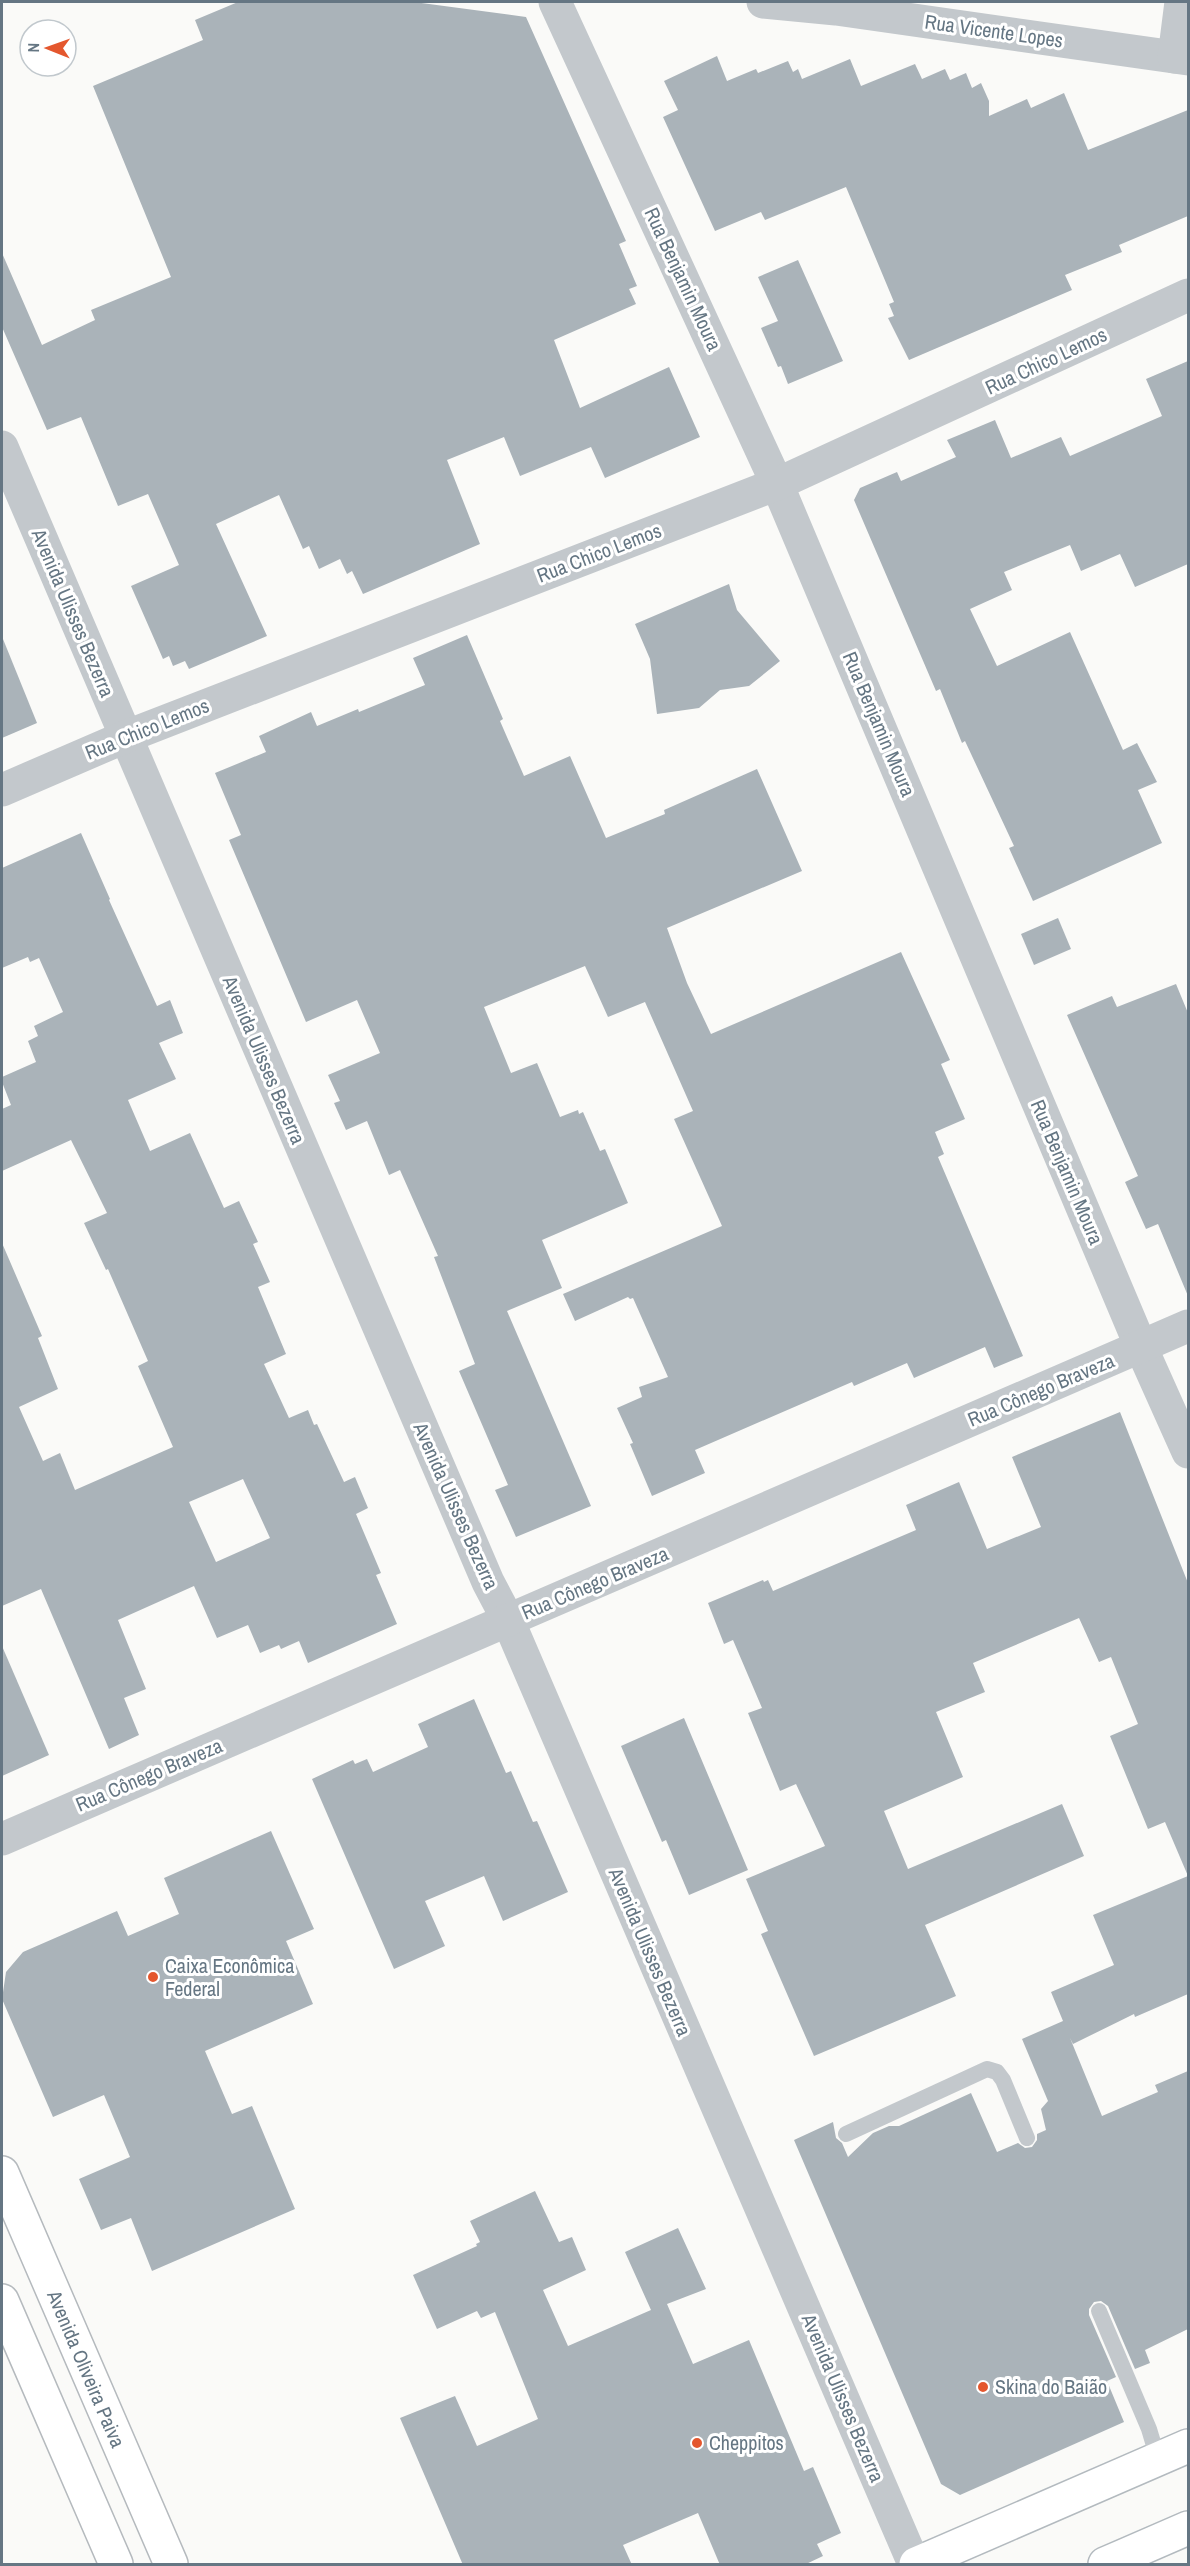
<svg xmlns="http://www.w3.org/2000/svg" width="1190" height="2566" viewBox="0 0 1190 2566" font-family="'Archivo Narrow',sans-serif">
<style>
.building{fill:#aab3b9;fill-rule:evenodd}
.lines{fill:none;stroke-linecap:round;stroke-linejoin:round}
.secondary-casing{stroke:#b3babf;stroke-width:36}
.primary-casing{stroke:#b5babe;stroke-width:36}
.service{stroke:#c3c8cc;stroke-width:16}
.minor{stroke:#c3c8cc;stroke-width:33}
.secondary{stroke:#fff;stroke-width:33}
.primary{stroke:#fff;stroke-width:33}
.poi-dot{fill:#e4572e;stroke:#fff;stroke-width:2}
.labels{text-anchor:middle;stroke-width:6;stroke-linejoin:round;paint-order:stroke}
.street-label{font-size:20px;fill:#657683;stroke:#fff}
.poi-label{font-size:20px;fill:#657683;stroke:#fff;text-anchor:start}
</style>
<rect width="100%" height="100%" fill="#fafaf8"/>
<!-- building -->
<g class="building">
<path d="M 238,2 L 414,2 L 526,17 L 626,241 L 619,244 L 637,286 L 629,289 L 636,304 L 554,340 L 580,408 L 669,367 L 700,437 L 605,478 L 591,447 L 520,476 L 504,437 L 447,460 L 480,544 L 363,594 L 352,571 L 347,574 L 340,559 L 319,569 L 309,546 L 303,549 L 279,495 L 216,524 L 267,636 L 189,669 L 185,661 L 173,666 L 169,656 L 163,659 L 131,586 L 179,565 L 148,494 L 118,506 L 81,417 L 47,430 L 2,327 L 2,253 L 42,345 L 95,320 L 91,310 L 171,277 L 93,86 L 203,40 L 195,20 Z"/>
<path d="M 717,56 L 727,81 L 756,69 L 758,73 L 788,61 L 793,72 L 798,69 L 802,79 L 850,59 L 861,86 L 915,64 L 922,79 L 945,69 L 950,80 L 966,73 L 972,88 L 981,83 L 989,101 L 989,116 L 1027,99 L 1031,108 L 1064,93 L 1088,150 L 1188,110 L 1188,216 L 1119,245 L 1122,252 L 1065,275 L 1072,290 L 909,360 L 888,318 L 894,316 L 889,304 L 894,302 L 846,187 L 765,220 L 761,212 L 715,231 L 663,117 L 678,110 L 664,81 Z"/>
<path d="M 798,260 L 843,361 L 788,384 L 781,366 L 778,367 L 761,328 L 778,321 L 758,277 Z"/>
<path d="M 1188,361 L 1188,564 L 1135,587 L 1120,554 L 1081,571 L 1070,545 L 1004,572 L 1012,590 L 970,609 L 997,666 L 1070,632 L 1123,750 L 1137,743 L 1157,782 L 1138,790 L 1162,843 L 1033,901 L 1009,848 L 1014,846 L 965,741 L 962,743 L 940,689 L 936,691 L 854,500 L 860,488 L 897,472 L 901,481 L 956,457 L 947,440 L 995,420 L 1011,458 L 1061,437 L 1070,456 L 1162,416 L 1146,379 Z"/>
<path d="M 729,584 L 737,610 L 780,661 L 749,686 L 720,690 L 699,708 L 657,714 L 650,659 L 635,624 Z"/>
<path d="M 467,635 L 503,719 L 500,721 L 524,776 L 570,756 L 606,838 L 665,814 L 664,810 L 757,769 L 802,871 L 667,928 L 687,983 L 711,1034 L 901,952 L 950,1060 L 941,1064 L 965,1119 L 935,1132 L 944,1154 L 938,1157 L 1023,1356 L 994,1368 L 985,1347 L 914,1378 L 907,1363 L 854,1386 L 852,1382 L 695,1450 L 705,1473 L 652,1496 L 630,1444 L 633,1443 L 617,1408 L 642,1397 L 639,1387 L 668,1377 L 633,1298 L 630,1299 L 628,1297 L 575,1321 L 563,1294 L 722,1226 L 674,1119 L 693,1111 L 645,1002 L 608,1017 L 585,966 L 484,1007 L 511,1073 L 537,1063 L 560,1117 L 578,1110 L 579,1114 L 583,1112 L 600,1151 L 605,1149 L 628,1203 L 542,1240 L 562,1288 L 507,1311 L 591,1506 L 516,1537 L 495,1490 L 508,1485 L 459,1371 L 475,1364 L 434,1257 L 438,1256 L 400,1170 L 389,1175 L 367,1121 L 346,1130 L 334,1103 L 340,1101 L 328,1075 L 380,1053 L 357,1000 L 306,1022 L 229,840 L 241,835 L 215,773 L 266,752 L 259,736 L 311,712 L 317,726 L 358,709 L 359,712 L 425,685 L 413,658 Z"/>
<path d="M 3,639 L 37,723 L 2,738 L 2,640 Z"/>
<path d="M 81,833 L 110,899 L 109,900 L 157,1006 L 170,1000 L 183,1033 L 159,1043 L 176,1079 L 128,1100 L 150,1151 L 190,1133 L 224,1208 L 239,1201 L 258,1242 L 253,1244 L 270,1282 L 258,1287 L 286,1354 L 264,1364 L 289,1418 L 308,1410 L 314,1425 L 317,1424 L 344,1482 L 355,1477 L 368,1508 L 356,1514 L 381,1573 L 376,1575 L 397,1624 L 308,1663 L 299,1641 L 281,1649 L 279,1645 L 260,1653 L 248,1625 L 217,1638 L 194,1586 L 118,1620 L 146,1689 L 124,1698 L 139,1735 L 109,1749 L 41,1589 L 2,1606 L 2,1243 L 42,1336 L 38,1338 L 58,1389 L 19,1407 L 43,1461 L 60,1453 L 75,1490 L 173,1447 L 138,1366 L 148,1361 L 108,1269 L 106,1270 L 84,1223 L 107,1213 L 71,1140 L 2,1171 L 2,1109 L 11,1105 L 2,1082 L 2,1077 L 36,1062 L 28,1041 L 38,1036 L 34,1026 L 63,1012 L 39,958 L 30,962 L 28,957 L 2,968 L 2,868 ZM 243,1479 L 270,1538 L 216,1562 L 189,1502 Z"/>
<path d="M 1058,918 L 1071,949 L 1034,965 L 1021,934 Z"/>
<path d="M 1176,984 L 1188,1013 L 1188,1296 L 1158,1224 L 1146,1229 L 1125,1182 L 1138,1176 L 1067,1015 L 1112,996 L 1117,1007 Z"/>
<path d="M 1120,1412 L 1188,1583 L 1188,1994 L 1135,2017 L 1134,2014 L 1073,2044 L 1070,2038 L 1102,2116 L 1158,2092 L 1155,2085 L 1188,2071 L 1188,2329 L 1145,2350 L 1150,2363 L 1135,2369 L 1108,2306 L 1101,2301 L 1094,2302 L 1089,2309 L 1089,2315 L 1116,2377 L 1107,2381 L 1124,2422 L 960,2495 L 941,2484 L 794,2140 L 833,2122 L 836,2138 L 842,2143 L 848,2157 L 873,2133 L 889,2126 L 899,2126 L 971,2093 L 997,2152 L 1018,2143 L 1025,2148 L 1032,2147 L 1037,2140 L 1037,2134 L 1046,2130 L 1041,2109 L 1048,2101 L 1022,2039 L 1063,2021 L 1051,1992 L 1114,1965 L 1093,1915 L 1188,1876 L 1165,1822 L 1148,1829 L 1110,1736 L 1138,1724 L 1111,1657 L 1099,1662 L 1079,1618 L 973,1663 L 985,1692 L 936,1712 L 963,1777 L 884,1811 L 908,1869 L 1062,1804 L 1084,1856 L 925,1925 L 956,1996 L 814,2056 L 761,1934 L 768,1931 L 746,1879 L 825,1846 L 796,1784 L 780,1791 L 748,1713 L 762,1708 L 733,1640 L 724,1644 L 708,1603 L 763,1580 L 764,1582 L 768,1580 L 773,1591 L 916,1530 L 906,1505 L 959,1482 L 987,1549 L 1041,1527 L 1012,1457 Z"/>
<path d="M 2,1646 L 49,1755 L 2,1776 Z"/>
<path d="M 474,1699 L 506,1773 L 511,1771 L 533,1822 L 537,1821 L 568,1892 L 503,1921 L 484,1876 L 425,1901 L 445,1946 L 394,1969 L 312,1779 L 353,1760 L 355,1764 L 367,1759 L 373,1772 L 428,1747 L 418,1724 Z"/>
<path d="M 684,1718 L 748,1870 L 689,1895 L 666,1840 L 662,1842 L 621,1746 Z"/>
<path d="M 271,1831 L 314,1929 L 286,1941 L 313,2004 L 205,2051 L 232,2114 L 252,2106 L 295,2209 L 152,2271 L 131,2218 L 101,2230 L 79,2179 L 130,2157 L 104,2095 L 53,2117 L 2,1999 L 6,1972 L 23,1952 L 117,1911 L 128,1936 L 179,1914 L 164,1878 Z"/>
<path d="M 535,2191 L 559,2242 L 572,2237 L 586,2270 L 543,2290 L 568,2346 L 651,2310 L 625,2252 L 678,2228 L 706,2289 L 667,2304 L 693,2364 L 749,2340 L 804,2471 L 813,2467 L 841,2533 L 817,2544 L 823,2556 L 804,2565 L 720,2565 L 698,2513 L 623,2545 L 632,2565 L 463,2565 L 400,2418 L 455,2396 L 477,2446 L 538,2419 L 495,2312 L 481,2318 L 477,2311 L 437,2329 L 413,2275 L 477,2246 L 476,2244 L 480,2242 L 470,2221 Z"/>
</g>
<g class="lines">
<!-- secondary casing -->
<g class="secondary-casing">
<g id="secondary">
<path d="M 916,2564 L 1188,2446"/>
<path d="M 1105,2564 L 1188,2528"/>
</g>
</g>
<!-- primary casing -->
<g class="primary-casing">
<g id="primary">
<path d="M 2,2173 L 171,2564"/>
<path d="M 2,2301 L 116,2564"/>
</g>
</g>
<!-- service -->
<g class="service">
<path d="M 846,2134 L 987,2069 L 997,2072 L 1003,2080 L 1027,2138"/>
<path d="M 1099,2311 L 1149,2429 L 1158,2459"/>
</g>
<!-- minor -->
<g class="minor">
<path d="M 555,2 L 777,484 L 1141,1347 L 1188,1452"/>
<path d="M 763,2 L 836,9 L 1188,59"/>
<path d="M 1174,57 L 1181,2"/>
<path d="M 2,447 L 488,1582 L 508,1620 L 914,2564"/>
<path d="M 2,790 L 125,737 L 777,484 L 1188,295"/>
<path d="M 2,1839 L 1188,1326"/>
</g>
<!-- secondary -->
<use href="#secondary" class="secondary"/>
<!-- primary -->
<use href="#primary" class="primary"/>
</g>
<!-- markers -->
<g class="poi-dot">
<circle cx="153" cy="1977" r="6"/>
<circle cx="983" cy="2387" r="6"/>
<circle cx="697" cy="2443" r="6"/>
</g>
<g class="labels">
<!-- street labels -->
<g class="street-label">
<text transform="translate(994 31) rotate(8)" y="7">Rua Vicente Lopes</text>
<text transform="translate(683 279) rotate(65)" y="7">Rua Benjamin Moura</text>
<text transform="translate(1046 361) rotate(-25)" y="7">Rua Chico Lemos</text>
<text transform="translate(599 553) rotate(-21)" y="7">Rua Chico Lemos</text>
<text transform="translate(73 613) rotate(67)" y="7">Avenida Ulisses Bezerra</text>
<text transform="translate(879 724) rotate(67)" y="7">Rua Benjamin Moura</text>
<text transform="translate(147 729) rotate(-22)" y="7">Rua Chico Lemos</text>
<text transform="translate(264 1060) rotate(67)" y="7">Avenida Ulisses Bezerra</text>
<text transform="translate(1067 1172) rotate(67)" y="7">Rua Benjamin Moura</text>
<text transform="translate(1041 1390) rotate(-23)" y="7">Rua Cônego Braveza</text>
<text transform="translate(456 1506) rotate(66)" y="7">Avenida Ulisses Bezerra</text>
<text transform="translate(595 1583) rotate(-23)" y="7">Rua Cônego Braveza</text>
<text transform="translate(149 1775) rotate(-23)" y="7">Rua Cônego Braveza</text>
<text transform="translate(650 1952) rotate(67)" y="7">Avenida Ulisses Bezerra</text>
<text transform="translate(86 2369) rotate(67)" y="7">Avenida Oliveira Paiva</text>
<text transform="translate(843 2398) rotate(67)" y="7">Avenida Ulisses Bezerra</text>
</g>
<!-- poi labels -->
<g class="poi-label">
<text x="165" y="1973">Caixa Econômica<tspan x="165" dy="23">Federal</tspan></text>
<text x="995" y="2394">Skina do Baião</text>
<text x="709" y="2450">Cheppitos</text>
</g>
</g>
<!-- border -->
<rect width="1190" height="2566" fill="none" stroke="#657683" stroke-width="6"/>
<!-- north arrow -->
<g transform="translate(48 48) rotate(271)"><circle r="28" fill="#ffffff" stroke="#c1c8cd" stroke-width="1.5"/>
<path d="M0-4.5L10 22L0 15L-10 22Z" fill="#e4572e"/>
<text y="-9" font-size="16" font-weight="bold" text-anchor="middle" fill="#657683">N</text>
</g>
</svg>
